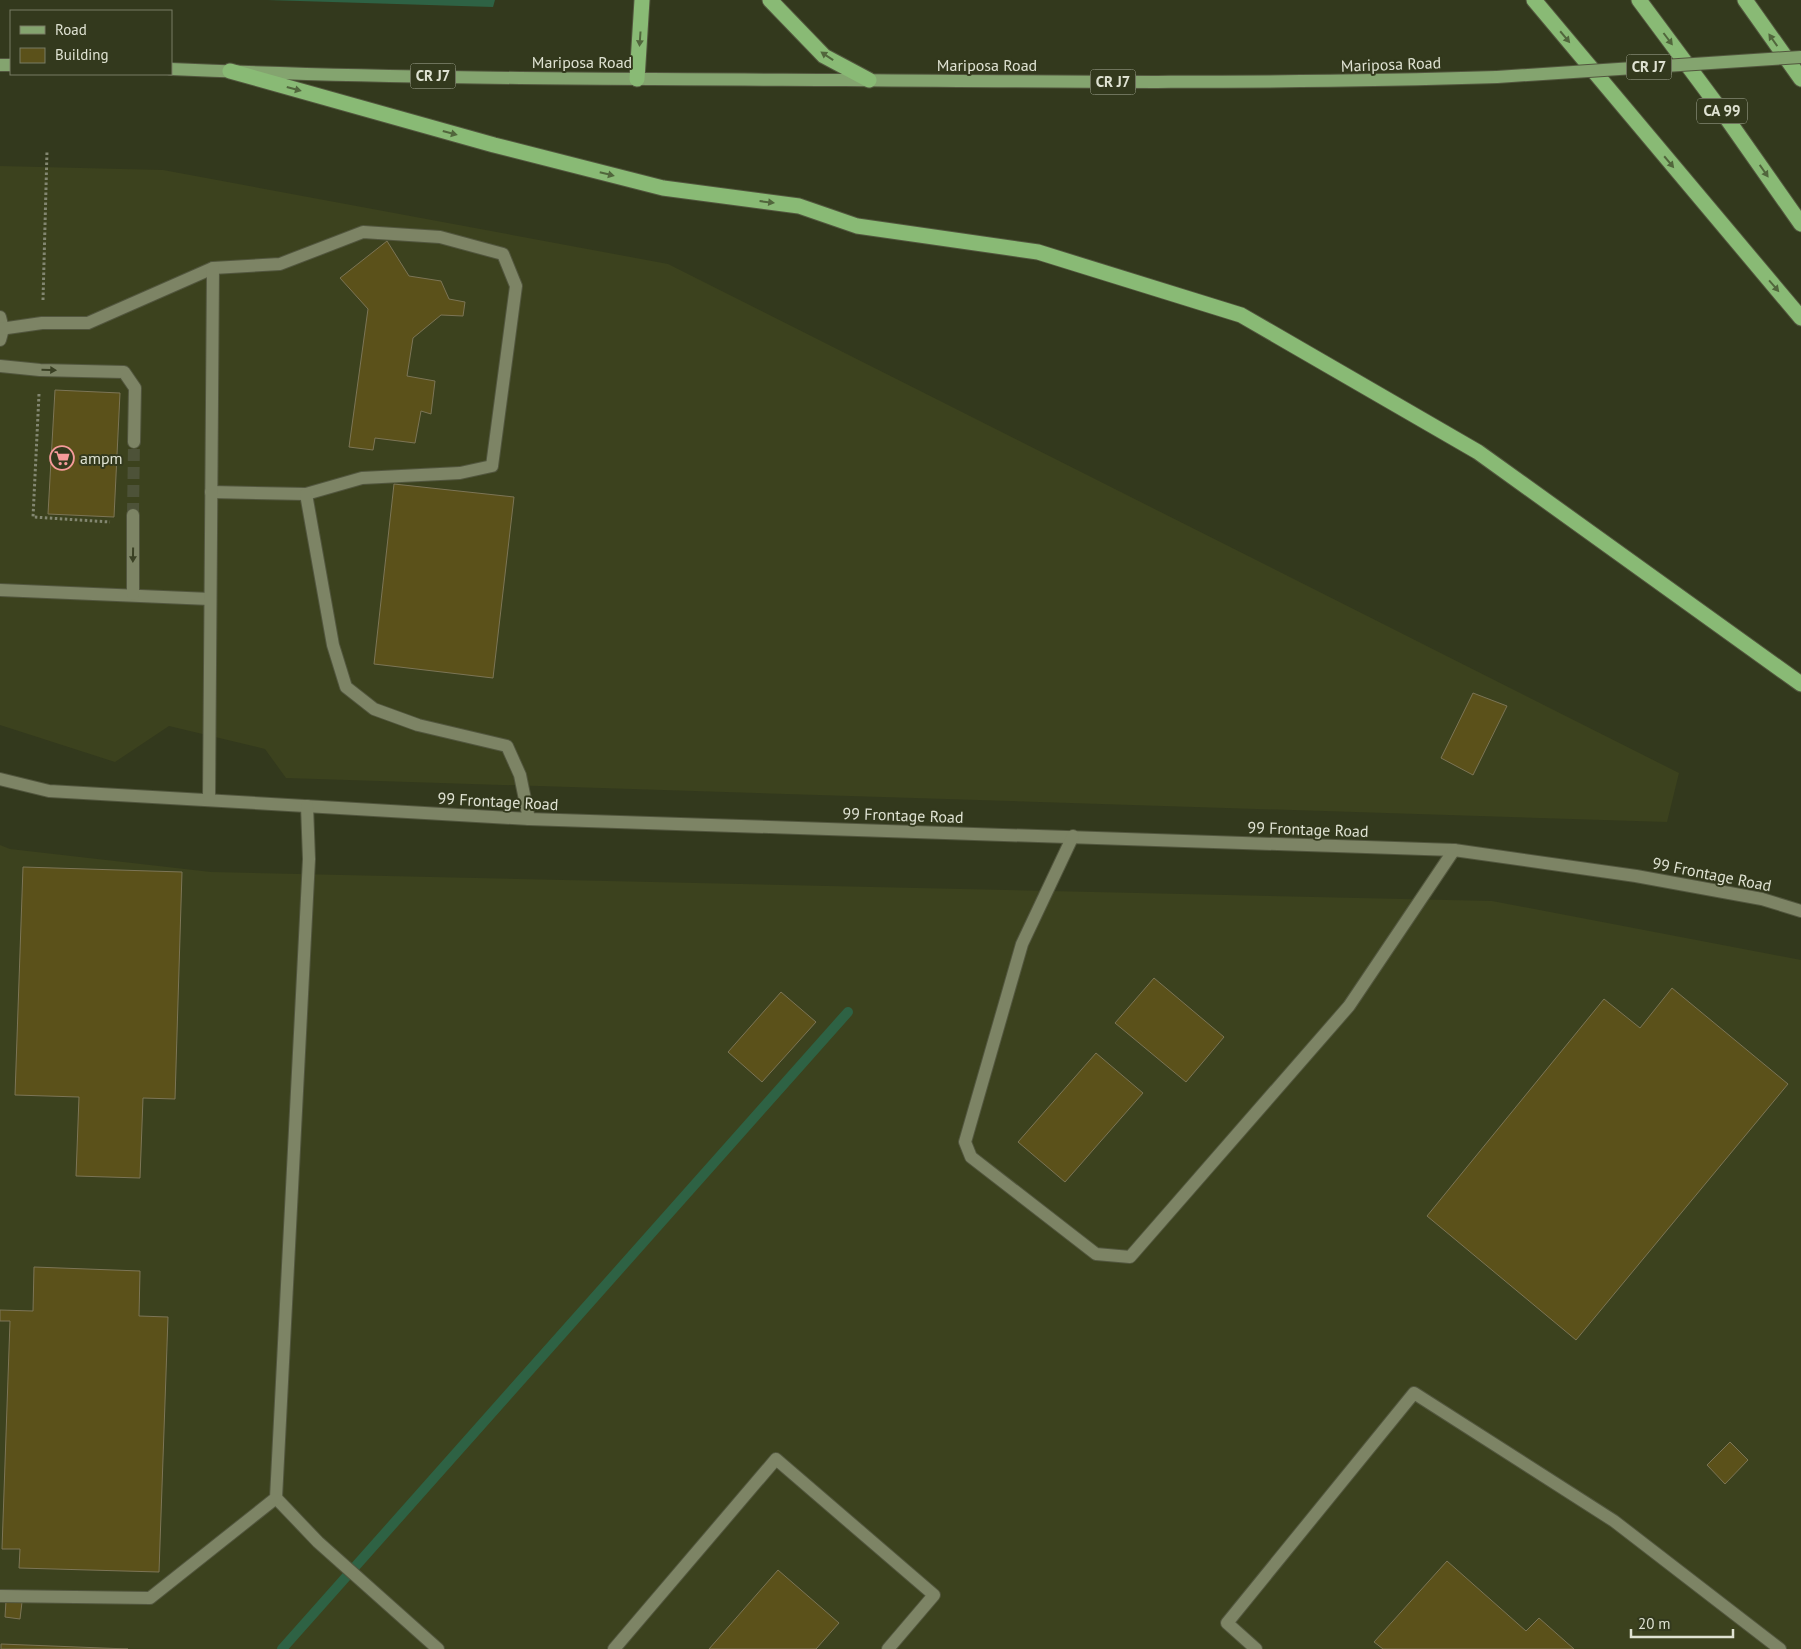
<svg xmlns="http://www.w3.org/2000/svg" width="1801" height="1649" viewBox="0 0 1801 1649" font-family="'PT Sans',sans-serif">
<style>
.built{fill:#3c421e}
.water{fill:#2e6244}
.lines{fill:none;stroke-linecap:round;stroke-linejoin:round}
.stream{stroke:#2e6244;stroke-width:10}
.building{fill:#5b511a;stroke:#7c7556}
.minor-tunnel{stroke:#4d5238;stroke-width:12;stroke-dasharray:12 6;stroke-linecap:butt}
.minor-casing{stroke:#52563e;stroke-width:14}
.major-casing{stroke:#52563e;stroke-width:14}
.highway-casing{stroke:#52563e;stroke-width:17}
.path{stroke:#838771;stroke-width:3;stroke-dasharray:2.5 2.5;stroke-linecap:butt}
.minor{stroke:#7d8465;stroke-width:12}
.major{stroke:#84a46f;stroke-width:12}
.highway{stroke:#89ba75;stroke-width:15}
.major-bridge-casing{stroke:#52563e;stroke-width:14;stroke-linecap:butt}
.major-bridge{stroke:#84a46f;stroke-width:12}
.oneway{fill:#51663c}
.oneway2{fill:#3a4024}
.labels{text-anchor:middle;stroke-width:4;stroke-linejoin:round;paint-order:stroke}
.shield{fill:#33391d;stroke:#abaf9c;stroke-width:1}
.shield-label{font-size:15px;font-weight:bold;fill:#dfe2d2}
.street-label{font-size:16px;fill:#dfe2d2;stroke:#33391d}
.poi-label{font-size:16px;fill:#dfe2d2;stroke:#33391d;text-anchor:start}
</style>
<rect width="100%" height="100%" fill="#33391d"/>
<!-- built -->
<g class="built">
<path d="M 0,166 L 163,170 L 668,264 L 1679,773 L 1667,822 L 286,778 L 265,749 L 169,726 L 115,762 L 0,725 Z"/>
<path d="M 0,845 L 10,849 L 211,872 L 1492,901 L 1801,960 L 1801,1649 L 0,1649 Z"/>
</g>
<!-- water -->
<path class="water" d="M 267,0 L 495,0 L 493,7 Z"/>
<g class="lines">
<!-- stream -->
<path class="stream" d="M 282,1649 L 848,1012"/>
</g>
<!-- building -->
<g class="building">
<path d="M 387,241 L 409,276 L 441,281 L 449,299 L 465,302 L 463,316 L 441,315 L 413,338 L 407,376 L 435,381 L 431,414 L 421,411 L 415,443 L 375,438 L 373,450 L 349,447 L 368,309 L 340,278 Z"/>
<path d="M 55,390 L 120,393 L 114,517 L 48,514 Z"/>
<path d="M 394,484 L 514,497 L 493,678 L 374,664 Z"/>
<path d="M 1473,693 L 1507,706 L 1473,775 L 1441,758 Z"/>
<path d="M 23,867 L 182,872 L 175,1099 L 143,1098 L 140,1178 L 76,1176 L 79,1097 L 15,1095 Z"/>
<path d="M 1154,978 L 1224,1037 L 1186,1082 L 1115,1023 Z"/>
<path d="M 1672,988 L 1788,1084 L 1576,1340 L 1427,1216 L 1604,999 L 1640,1028 Z"/>
<path d="M 781,992 L 816,1022 L 762,1082 L 728,1052 Z"/>
<path d="M 1096,1053 L 1143,1093 L 1065,1182 L 1018,1142 Z"/>
<path d="M 34,1267 L 140,1271 L 139,1316 L 168,1317 L 159,1572 L 19,1568 L 20,1549 L 2,1549 L 10,1321 L 0,1321 L 0,1310 L 33,1311 Z"/>
<path d="M 1730,1442 L 1748,1460 L 1725,1484 L 1707,1465 Z"/>
<path d="M 1447,1561 L 1526,1631 L 1539,1618 L 1574,1649 L 1383,1649 L 1374,1642 Z"/>
<path d="M 778,1570 L 839,1623 L 816,1649 L 709,1649 Z"/>
<path d="M 6,1601 L 22,1602 L 20,1619 L 5,1617 Z"/>
<path d="M 1,1644 L 128,1649 L 1,1649 Z"/>
</g>
<g class="lines">
<!-- minor-tunnel -->
<path class="minor-tunnel" d="M 133,515 L 134,442"/>
<!-- minor casing -->
<g class="minor-casing">
<g id="minor">
<path d="M 0,317 L 3,329 L 0,340"/>
<path d="M 0,329 L 42,323 L 88,323 L 213,268 L 280,264 L 363,232 L 440,237 L 503,254 L 516,286 L 492,466 L 460,473 L 362,478 L 306,494 L 211,492"/>
<path d="M 0,366 L 40,370 L 124,372 L 135,388 L 134,442"/>
<path d="M 306,494 L 333,645 L 346,687 L 374,709 L 418,725 L 507,746 L 520,775 L 529,819"/>
<path d="M 0,590 L 210,599"/>
<path d="M 133,594 L 133,515"/>
<path d="M 0,779 L 49,791 L 529,819 L 1454,850 L 1636,876 L 1762,899 L 1801,911"/>
<path d="M 209,800 L 213,268"/>
<path d="M 1073,836 L 1022,944 L 965,1142 L 971,1157 L 1096,1254 L 1130,1257 L 1349,1006 L 1454,850"/>
<path d="M 276,1498 L 318,1542 L 438,1649"/>
<path d="M 0,1596 L 150,1598 L 276,1498 L 309,859 L 307,806"/>
<path d="M 614,1649 L 776,1459 L 934,1595 L 888,1649"/>
<path d="M 1256,1649 L 1227,1623 L 1414,1393 L 1614,1521 L 1780,1649"/>
</g>
</g>
<!-- major casing -->
<g class="major-casing">
<g id="major">
<path d="M 0,65 L 11,65"/>
<path d="M 171,69 C 395,79 620,79 844,80 C 1062,82 1279,84 1497,77"/>
</g>
</g>
<!-- highway casing -->
<g class="highway-casing">
<g id="highway">
<path d="M 770,0 L 824,56 L 869,80"/>
<path d="M 1534,0 L 1801,318"/>
<path d="M 1639,0 L 1723,113 L 1801,224"/>
<path d="M 1745,0 L 1801,79"/>
<path d="M 230,71 L 494,145 L 663,188 L 799,206 L 857,226 L 1038,252 L 1241,315 L 1478,452 L 1801,684"/>
<path d="M 637,79 L 642,0"/>
</g>
</g>
<!-- path -->
<g class="path">
<path d="M 43,300 L 47,151"/>
<path d="M 39,394 L 33,517 L 110,522"/>
</g>
<!-- minor -->
<use href="#minor" class="minor"/>
<!-- major -->
<use href="#major" class="major"/>
<!-- highway -->
<use href="#highway" class="highway"/>
<!-- major-bridge casing -->
<g class="major-bridge-casing">
<path id="major-bridge" d="M 1497,77 L 1801,57"/>
</g>
<!-- major-bridge -->
<use href="#major-bridge" class="major-bridge"/>
</g>
<!-- one-way arrows -->
<defs><path id="oneway-solid" d="M-6-.8H1V-3.2L6.5 0L1 3.2V.8H-6Z" transform="scale(1.25)"/></defs>
<g class="oneway">
<use href="#oneway-solid" transform="translate(1565 37) rotate(50)"/>
<use href="#oneway-solid" transform="translate(640 39) rotate(94)"/>
<use href="#oneway-solid" transform="translate(1668 39) rotate(53)"/>
<use href="#oneway-solid" transform="translate(1773 40) rotate(-125)"/>
<use href="#oneway-solid" transform="translate(827 56) rotate(-146)"/>
<use href="#oneway-solid" transform="translate(294 89) rotate(15)"/>
<use href="#oneway-solid" transform="translate(450 133) rotate(15)"/>
<use href="#oneway-solid" transform="translate(1669 162) rotate(50)"/>
<use href="#oneway-solid" transform="translate(1764 171) rotate(55)"/>
<use href="#oneway-solid" transform="translate(607 174) rotate(14)"/>
<use href="#oneway-solid" transform="translate(767 202) rotate(7)"/>
<use href="#oneway-solid" transform="translate(1774 286) rotate(49)"/>
</g>
<g class="oneway2">
<use href="#oneway-solid" transform="translate(49 370) rotate(2)"/>
<use href="#oneway-solid" transform="translate(133 555) rotate(91)"/>
</g>
<!-- icons -->
<defs>
<g id="supermarket-ring" transform="scale(1.25)"><circle r="9.5" fill="#33391d" stroke="#f59b9a" stroke-width="1.5"/><path d="M-6-5.5h2.5l.6 2H6L4.5 2H-2.5L-4.4-4H-6ZM-1.5 3.2a1.3 1.3 0 1 0 .1 0ZM3 3.2a1.3 1.3 0 1 0 .1 0Z" fill="#f59b9a"/></g>
</defs>
<g fill-rule="evenodd">
<use href="#supermarket-ring" x="62" y="458"/>
</g>
<g class="labels">
<!-- shield labels -->
<g class="shield">
<rect x="1626.5" y="54.5" width="45" height="25" rx="4"/>
<rect x="410.5" y="63.5" width="45" height="25" rx="4"/>
<rect x="1090.5" y="69.5" width="45" height="25" rx="4"/>
<rect x="1697" y="98.5" width="50" height="25" rx="4"/>
</g>
<g class="shield-label">
<text x="1649" y="72">CR J7</text>
<text x="433" y="81">CR J7</text>
<text x="1113" y="87">CR J7</text>
<text x="1722" y="116">CA 99</text>
</g>
<!-- street labels -->
<g class="street-label">
<text x="582" y="68">Mariposa Road</text>
<text transform="translate(1391 64) rotate(-2)" y="6">Mariposa Road</text>
<text x="987" y="71">Mariposa Road</text>
<text transform="translate(498 801) rotate(3)" y="6">99 Frontage Road</text>
<text transform="translate(903 815) rotate(2)" y="6">99 Frontage Road</text>
<text transform="translate(1308 829) rotate(2)" y="6">99 Frontage Road</text>
<text transform="translate(1712 874) rotate(11)" y="6">99 Frontage Road</text>
</g>
<!-- poi labels -->
<g class="poi-label">
<text x="80" y="464">ampm</text>
</g>
</g>
<!-- legend -->
<rect x="10" y="10" width="162" height="65" fill="#33391d" stroke="#787d65"/>
<rect x="20" y="26" width="25" height="8" fill="#84a46f" stroke="#787d65"/>
<text x="55" y="35" font-size="15" fill="#dfe2d2">Road</text>
<rect x="20" y="48" width="25" height="15" fill="#5b511a" stroke="#787d65"/>
<text x="55" y="60" font-size="15" fill="#dfe2d2">Building</text>
<!-- scale -->
<path d="M1631 1629v8h102v-8" fill="none" stroke="#dfe2d2" stroke-width="2.5"/>
<text x="1638" y="1629" font-size="15" fill="#dfe2d2" stroke="#33391d" stroke-width="4" paint-order="stroke">20 m</text>
</svg>
